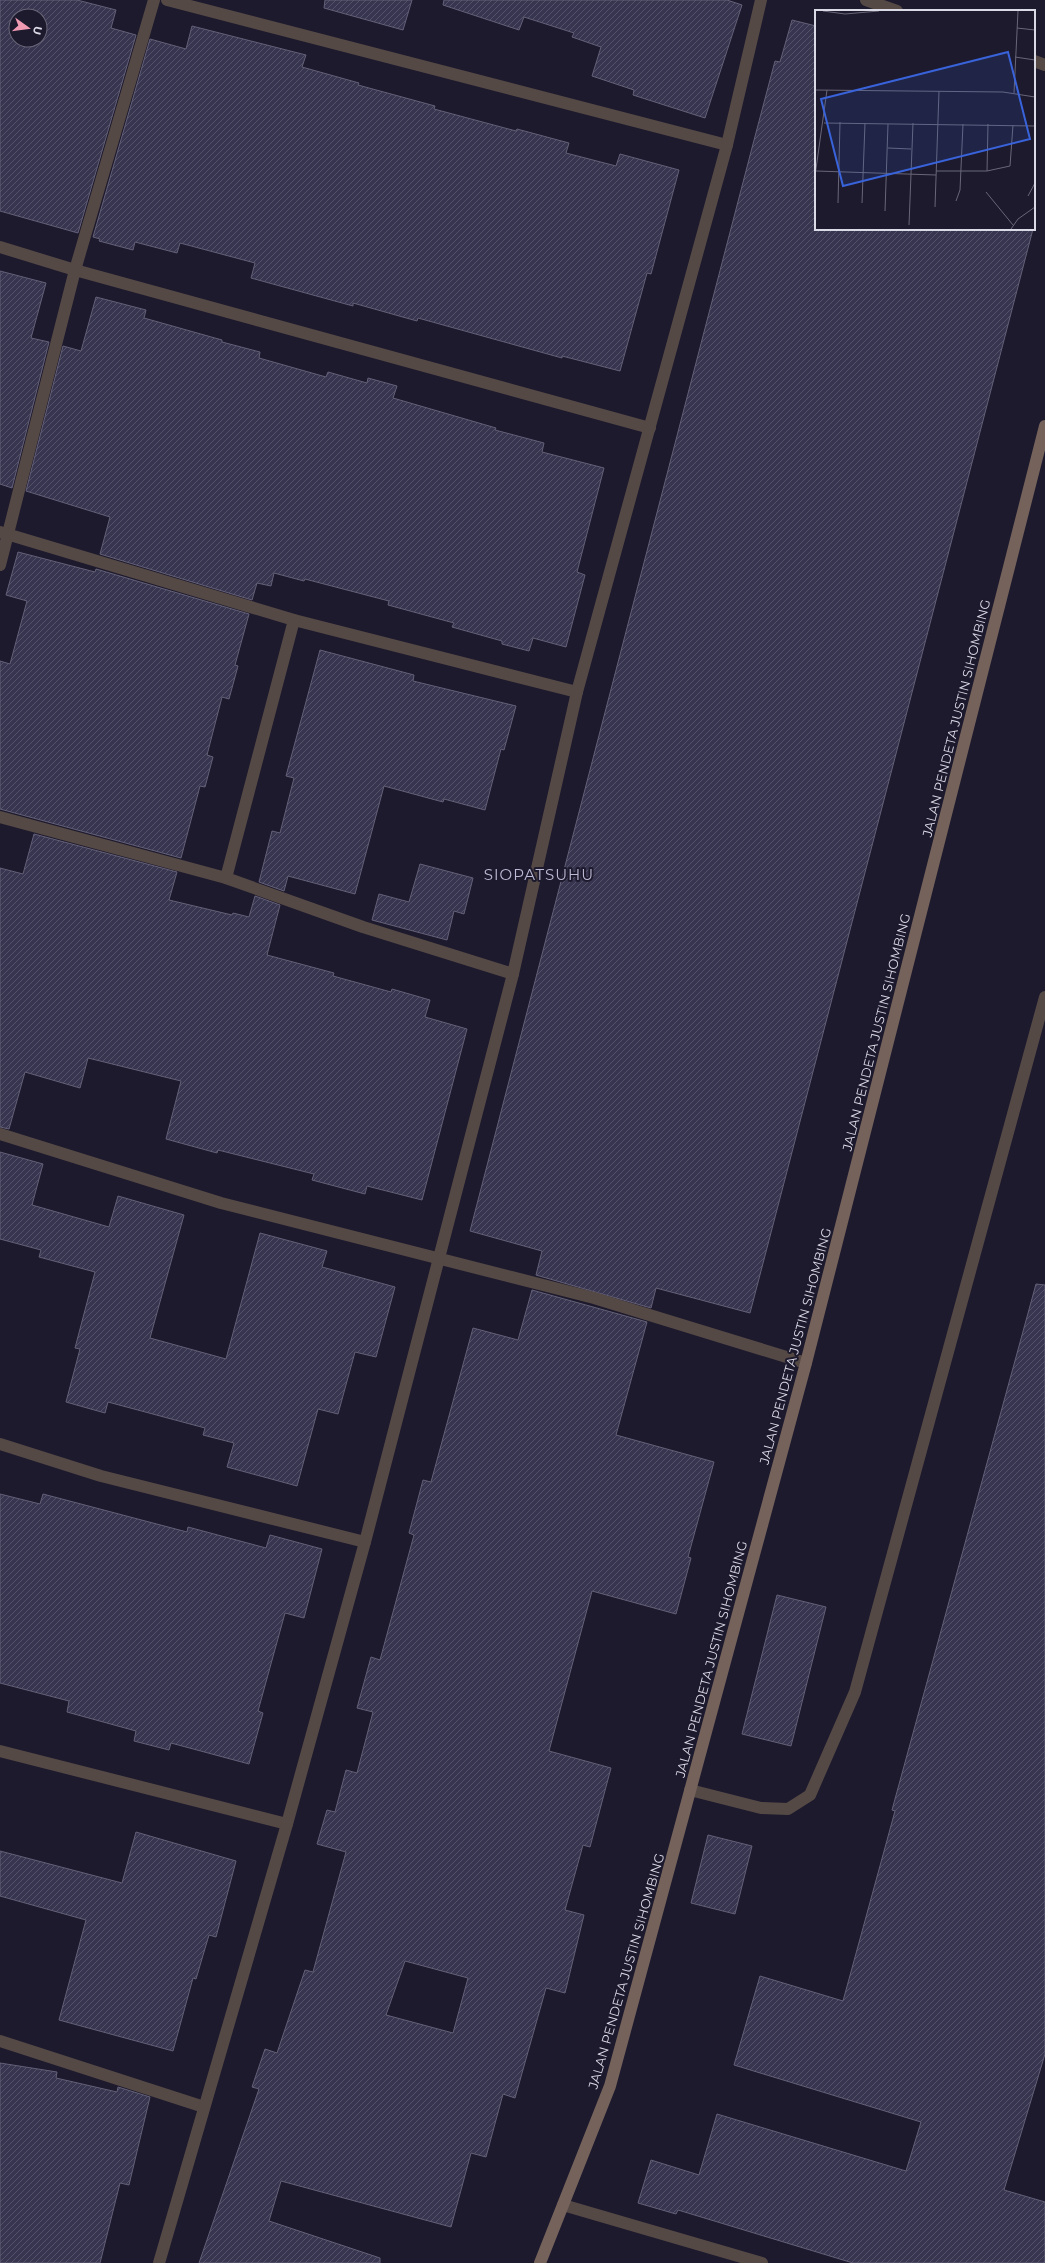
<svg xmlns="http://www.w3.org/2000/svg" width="1045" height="2263" viewBox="0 0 1045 2263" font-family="Montserrat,sans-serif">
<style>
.building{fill:url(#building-hatch);stroke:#636078;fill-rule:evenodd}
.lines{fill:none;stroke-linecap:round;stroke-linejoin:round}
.lane{stroke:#554945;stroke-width:12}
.street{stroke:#554945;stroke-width:12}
.secondary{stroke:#74625b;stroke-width:12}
.labels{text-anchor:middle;stroke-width:4;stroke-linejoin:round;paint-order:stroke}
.street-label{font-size:13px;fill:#dad9e6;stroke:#1d1a2e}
.quarter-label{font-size:15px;letter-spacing:1px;fill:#bdbad5;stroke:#1d1a2e}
.inset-road{fill:none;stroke:#696678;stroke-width:1}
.view{fill:#3963da;fill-opacity:0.15;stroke:#3963da;stroke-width:2}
.inset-edge{fill:none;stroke:#dad9e6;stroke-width:2}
</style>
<defs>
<pattern id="building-hatch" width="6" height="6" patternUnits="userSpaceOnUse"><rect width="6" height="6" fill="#383550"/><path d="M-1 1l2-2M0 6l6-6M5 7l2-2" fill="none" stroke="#545269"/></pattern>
</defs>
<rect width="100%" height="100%" fill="#1d1a2e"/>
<!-- building -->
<g class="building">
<path d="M 0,0 L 77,0 L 116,10 L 111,28 L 136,35 L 78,233 L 0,211 ZM 16,16 L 40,16 L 40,40 L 16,40 Z"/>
<path d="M 325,0 L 412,0 L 403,30 L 324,8 Z"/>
<path d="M 444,0 L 727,0 L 742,5 L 705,118 L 633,95 L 634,90 L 592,76 L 601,47 L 572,37 L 574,33 L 524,17 L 519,30 L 443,5 Z"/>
<path d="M 792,20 L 816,26 L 816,229 L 1033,229 L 750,1313 L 656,1288 L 651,1308 L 536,1275 L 542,1251 L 470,1231 L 753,144 L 775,61 L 780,62 Z"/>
<path d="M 192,26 L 306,55 L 302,67 L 359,83 L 358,85 L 435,106 L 434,109 L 516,131 L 517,129 L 569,143 L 566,153 L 616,166 L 620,154 L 679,170 L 651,274 L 647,273 L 620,371 L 562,356 L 562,358 L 418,318 L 417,321 L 353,303 L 353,306 L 251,278 L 255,263 L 180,243 L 177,253 L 135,242 L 133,250 L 99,241 L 100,239 L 93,237 L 150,39 L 186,49 Z"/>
<path d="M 0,271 L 46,283 L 31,338 L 49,342 L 12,488 L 0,484 Z"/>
<path d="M 96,297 L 146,310 L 144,318 L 222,340 L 222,342 L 260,352 L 259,358 L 326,377 L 328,372 L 367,383 L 368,378 L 397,386 L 393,398 L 496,428 L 495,430 L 544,443 L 542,452 L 604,468 L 577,572 L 585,575 L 566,647 L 533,638 L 529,651 L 502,644 L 502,641 L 452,627 L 454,623 L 388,605 L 389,601 L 305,579 L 304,581 L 274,573 L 271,586 L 257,583 L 252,600 L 100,554 L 110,517 L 26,491 L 63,346 L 81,351 Z"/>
<path d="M 18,552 L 95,572 L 96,569 L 249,614 L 235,665 L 238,666 L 229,699 L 222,697 L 207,755 L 213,757 L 205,787 L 200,786 L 181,858 L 0,809 L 0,661 L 10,664 L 27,601 L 6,595 Z"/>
<path d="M 320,650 L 414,675 L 413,681 L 516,706 L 504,750 L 501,749 L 485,810 L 444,799 L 443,802 L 384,786 L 355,894 L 288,876 L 284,891 L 259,882 L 272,831 L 280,833 L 294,778 L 286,776 Z"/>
<path d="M 34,834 L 177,872 L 169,900 L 232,915 L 233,913 L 249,917 L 255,896 L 280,905 L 267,955 L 334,973 L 333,976 L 391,992 L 392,989 L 430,1000 L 425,1017 L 467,1029 L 422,1200 L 367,1186 L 365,1194 L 312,1180 L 314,1174 L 218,1150 L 217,1153 L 166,1139 L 181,1081 L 88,1058 L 80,1088 L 25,1072 L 9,1129 L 0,1127 L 0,868 L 23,874 Z"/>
<path d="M 420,864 L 473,878 L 464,914 L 454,911 L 447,940 L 372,920 L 379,894 L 409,902 Z"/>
<path d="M 0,1152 L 43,1164 L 32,1205 L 109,1227 L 118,1196 L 184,1215 L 150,1338 L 226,1359 L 260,1233 L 327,1251 L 322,1267 L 395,1287 L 376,1357 L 355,1352 L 338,1414 L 318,1409 L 297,1486 L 227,1467 L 234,1443 L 203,1435 L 205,1428 L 108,1402 L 105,1413 L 66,1402 L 80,1349 L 75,1348 L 95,1272 L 39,1257 L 41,1250 L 0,1239 Z"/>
<path d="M 1036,1284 L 1045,1285 L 1045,2054 L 1004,2190 L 1045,2202 L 1045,2263 L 853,2263 L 678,2210 L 676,2214 L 638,2203 L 651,2160 L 699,2175 L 717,2114 L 906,2171 L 921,2122 L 734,2065 L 760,1976 L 843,2001 L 895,1811 L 892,1810 Z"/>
<path d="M 532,1290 L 647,1322 L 616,1435 L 714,1462 L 688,1557 L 691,1558 L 676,1614 L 592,1591 L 549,1751 L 611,1768 L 590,1847 L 583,1845 L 565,1910 L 584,1915 L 565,1993 L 546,1988 L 515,2098 L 503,2094 L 486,2157 L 471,2153 L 451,2227 L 281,2181 L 269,2221 L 380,2258 L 380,2263 L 199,2263 L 259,2089 L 252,2087 L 265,2049 L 277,2053 L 305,1970 L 313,1972 L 346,1852 L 317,1844 L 327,1810 L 335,1812 L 346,1770 L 357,1773 L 373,1712 L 357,1708 L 371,1657 L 380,1660 L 414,1535 L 409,1533 L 423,1480 L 431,1482 L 473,1328 L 518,1340 ZM 405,1961 L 468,1978 L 453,2033 L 386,2015 Z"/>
<path d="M 0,1494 L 40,1504 L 43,1494 L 187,1532 L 188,1527 L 266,1548 L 270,1535 L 322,1549 L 304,1618 L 285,1613 L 258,1711 L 263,1713 L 249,1764 L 171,1743 L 169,1750 L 134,1741 L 136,1731 L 67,1712 L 69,1701 L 0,1683 Z"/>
<path d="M 777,1595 L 826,1607 L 791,1746 L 742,1734 Z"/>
<path d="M 136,1832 L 236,1861 L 216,1937 L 209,1935 L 196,1979 L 193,1978 L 173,2051 L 59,2020 L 86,1920 L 0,1896 L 0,1851 L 122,1883 Z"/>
<path d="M 708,1835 L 752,1846 L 735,1914 L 691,1903 Z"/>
<path d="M 0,2063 L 57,2072 L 56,2078 L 117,2092 L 118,2087 L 150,2097 L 129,2185 L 120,2183 L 100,2263 L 0,2263 Z"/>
</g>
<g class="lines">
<!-- lane -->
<path class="lane" d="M 690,1790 L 761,1808 L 788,1809 L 810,1795 L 855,1692 L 1045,997"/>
<!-- street -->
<g class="street">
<path d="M 167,0 L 727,145"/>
<path d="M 866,0 L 897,11"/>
<path d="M 1034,61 L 1045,65"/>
<path d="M 0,247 L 75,270 L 650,428"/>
<path d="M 0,532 L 294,620 L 577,692"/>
<path d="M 0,565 L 75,270 L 154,0"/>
<path d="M 0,817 L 226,878 L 363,927 L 513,974"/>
<path d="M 226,878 L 294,620"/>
<path d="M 0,1134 L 221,1203 L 594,1298 L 806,1363"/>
<path d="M 0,1444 L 101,1476 L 365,1542"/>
<path d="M 0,1751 L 287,1824"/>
<path d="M 0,2041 L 204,2107"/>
<path d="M 563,2205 L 762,2263"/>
<path d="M 159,2263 L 287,1824 L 365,1542 L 513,974 L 577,692 L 727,145 L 761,0"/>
</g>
<!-- secondary -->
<path class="secondary" d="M 540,2263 L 610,2086 L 806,1363 L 1045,426"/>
</g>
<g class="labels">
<!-- street labels -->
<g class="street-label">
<text transform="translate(956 718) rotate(-76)" y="5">JALAN PENDETA JUSTIN SIHOMBING</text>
<text transform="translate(876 1032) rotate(-76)" y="5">JALAN PENDETA JUSTIN SIHOMBING</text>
<text transform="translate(795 1346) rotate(-75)" y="5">JALAN PENDETA JUSTIN SIHOMBING</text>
<text transform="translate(711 1659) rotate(-75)" y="5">JALAN PENDETA JUSTIN SIHOMBING</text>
<text transform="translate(626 1971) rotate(-74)" y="5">JALAN PENDETA JUSTIN SIHOMBING</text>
</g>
<!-- quarter labels -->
<g class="quarter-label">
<text x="539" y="880">SIOPATSUHU</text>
</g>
</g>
<!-- overview -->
<g transform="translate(815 10)">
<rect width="220" height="220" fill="#1d1a2e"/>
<path class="inset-road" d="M 8,1 L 30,4 L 64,1M 202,18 L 220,20M 200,47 L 220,50M 0,80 L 188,82 L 220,87M 199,83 L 203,1M 9,113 L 220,116M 73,138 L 96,139M 1,161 L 121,165M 121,161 L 172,161 L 195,156 L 198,115M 172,161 L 173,114M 0,166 L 12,80M 171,182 L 198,215M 213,186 L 220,173M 141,191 L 145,180 L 148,114M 23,193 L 25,112M 47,193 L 50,113M 120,197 L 124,81M 70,201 L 73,114M 94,215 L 98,113M 196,219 L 203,209 L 220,197"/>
<path class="view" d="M 193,42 L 215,129 L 28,176 L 6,89 Z"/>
<rect width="220" height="220" class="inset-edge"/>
</g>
<!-- north arrow -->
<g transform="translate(28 28) rotate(104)"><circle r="19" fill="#1d1a2e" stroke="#696678"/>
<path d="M0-3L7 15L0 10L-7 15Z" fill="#f19ab3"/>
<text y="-6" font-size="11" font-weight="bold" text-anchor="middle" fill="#dad9e6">U</text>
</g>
</svg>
